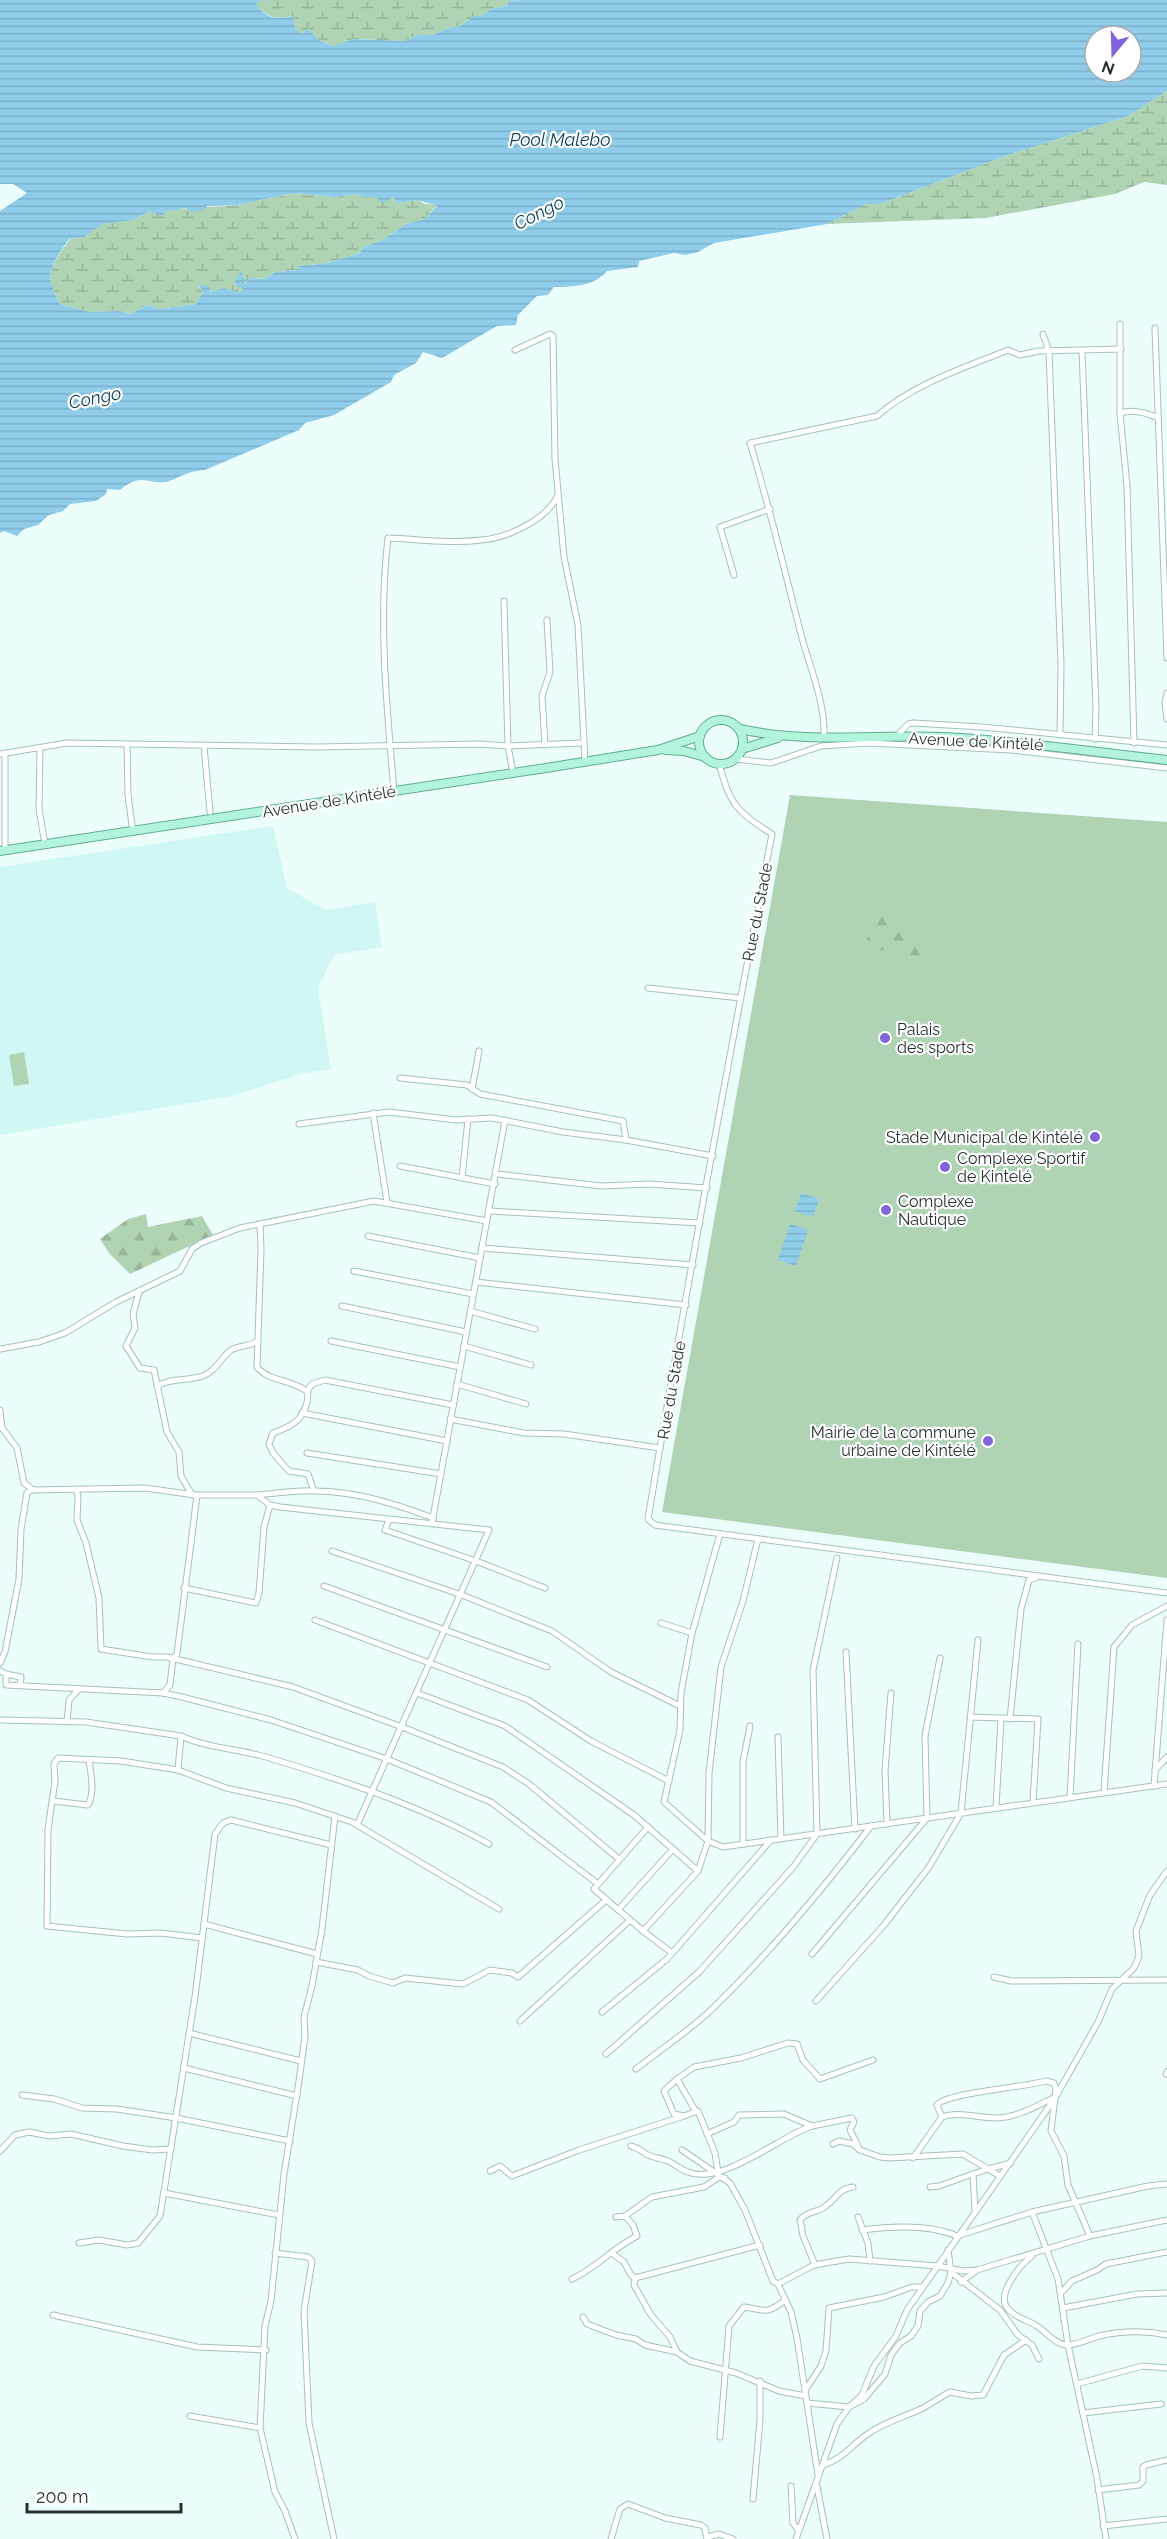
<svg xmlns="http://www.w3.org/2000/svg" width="1167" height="2539" viewBox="0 0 1167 2539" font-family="Raleway,sans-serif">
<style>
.built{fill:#d0f7f3}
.grass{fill:#aed4b3}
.forest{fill:url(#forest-firs)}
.wetland{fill:url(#wetland-marsh)}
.water{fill:url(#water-rules);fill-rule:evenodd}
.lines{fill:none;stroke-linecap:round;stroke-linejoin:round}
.street-casing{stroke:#a5c1be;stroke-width:7}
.primary-casing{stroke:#62ab92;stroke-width:10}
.street{stroke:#fff;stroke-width:5}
.primary{stroke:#b3f4dd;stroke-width:8}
.poi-dot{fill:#8163de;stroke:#fff;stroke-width:2}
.labels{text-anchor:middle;stroke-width:4.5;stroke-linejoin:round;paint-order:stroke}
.street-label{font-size:16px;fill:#273231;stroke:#fff}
.poi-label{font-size:16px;fill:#273231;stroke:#fff;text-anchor:start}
.water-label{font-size:18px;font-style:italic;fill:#104358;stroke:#fff}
</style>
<defs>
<pattern id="forest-firs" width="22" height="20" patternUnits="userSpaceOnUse" patternTransform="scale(1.5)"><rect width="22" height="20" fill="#aed4b3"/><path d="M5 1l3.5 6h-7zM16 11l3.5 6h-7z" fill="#96b69a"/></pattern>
<pattern id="wetland-marsh" width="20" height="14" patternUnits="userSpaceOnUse" patternTransform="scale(1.5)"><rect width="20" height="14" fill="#aed4b3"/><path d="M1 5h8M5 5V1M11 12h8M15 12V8" fill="none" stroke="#96b69a"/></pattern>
<pattern id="water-rules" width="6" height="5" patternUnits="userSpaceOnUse" patternTransform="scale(1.5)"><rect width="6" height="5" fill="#8fcdeb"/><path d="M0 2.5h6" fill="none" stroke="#7bb0ca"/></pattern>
</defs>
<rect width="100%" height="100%" fill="#ecfefc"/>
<!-- built -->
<path class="built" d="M 273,826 L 287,888 L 325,910 L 375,902 L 382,947 L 334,955 L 318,988 L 331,1069 L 300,1074 L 232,1096 L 0,1135 L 0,867 Z"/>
<!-- grass -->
<g class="grass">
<path d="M 790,795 L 1167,822 L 1167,1578 L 662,1512 Z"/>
<path d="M 24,1052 L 29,1084 L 14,1086 L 9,1055 Z"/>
</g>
<!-- forest -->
<g class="forest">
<path d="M 878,911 L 938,955 L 939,958 L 925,958 L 865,947 L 874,916 Z"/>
<path d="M 146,1214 L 148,1227 L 202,1216 L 213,1235 L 130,1274 L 109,1253 L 100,1239 L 128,1219 Z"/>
</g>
<!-- wetland -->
<g class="wetland">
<path d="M 261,0 L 522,0 L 509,1 L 509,5 L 491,9 L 481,16 L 474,16 L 460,26 L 445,29 L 433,35 L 417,35 L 405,41 L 354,39 L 333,46 L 320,41 L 308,29 L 303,34 L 294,29 L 293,16 C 276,19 266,18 256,4 Z"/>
<path d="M 1167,91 L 1167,185 L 1144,182 L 1115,194 L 986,218 L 827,224 L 867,204 L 880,204 L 1008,155 L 1128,116 Z"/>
<path d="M 294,193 L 333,197 L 357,194 L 364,197 L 393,197 L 397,203 L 418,200 L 425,204 L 437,205 L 425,219 L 406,224 L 381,241 L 363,247 L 360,253 L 327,263 L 299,266 L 298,270 L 275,272 L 266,279 L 249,278 L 244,285 L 241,271 L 243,289 L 239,293 L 224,288 L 209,292 L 198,285 L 203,292 L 196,304 L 159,309 L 148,305 L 130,314 L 119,311 L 88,312 L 60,304 C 43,273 51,266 70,239 L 84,237 L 102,224 L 133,220 L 150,211 L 238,205 Z"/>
</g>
<!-- water -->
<g class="water">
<path d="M 0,0 L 261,0 L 256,4 C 266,19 276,19 293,16 L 295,29 L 303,34 L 307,28 L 320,41 L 333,46 L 354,39 L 405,41 L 417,35 L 433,35 L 445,29 L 460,26 L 474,16 L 481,16 L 491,9 L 508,5 L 509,1 L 522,0 L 1167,0 L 1167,91 L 1128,116 L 1008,155 L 880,204 L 867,204 L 827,224 L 714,243 L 698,252 L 685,255 L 674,253 L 639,261 L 638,267 L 607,271 C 595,286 573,287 554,287 L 548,295 L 537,296 L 518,315 L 516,325 L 497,326 L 442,358 L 423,352 L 416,363 L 394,375 L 391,382 L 334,415 L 305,423 L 299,430 L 205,470 C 188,471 183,476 169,481 C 151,487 143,470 120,490 L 107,489 L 106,494 L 96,501 L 70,504 L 63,511 L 49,515 L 38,525 L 24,529 L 17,536 L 4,531 L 0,533 L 0,211 L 27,193 L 13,184 L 0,184 ZM 1095,36 L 1131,36 L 1131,72 L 1095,72 ZM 294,193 L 333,197 L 357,194 L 364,197 L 375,197 L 383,203 L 393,197 L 397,203 L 418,200 L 437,206 L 425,219 L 406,224 L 381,241 L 363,247 L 360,253 L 327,263 L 299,266 L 298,270 L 275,272 L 266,279 L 249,278 L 245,284 L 241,270 L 234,284 L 243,289 L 239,293 L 224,288 L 209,292 L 210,287 L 198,284 L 203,292 L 196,304 L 159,309 L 148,305 L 130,314 L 120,311 L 88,312 L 60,304 C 43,273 51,266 69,239 L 84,237 L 103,224 L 133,220 L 150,211 L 163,216 L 164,212 L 186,208 L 192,212 L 204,210 L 207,206 L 238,205 Z"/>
<path d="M 801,1193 L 819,1199 L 813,1217 L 795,1211 Z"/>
<path d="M 790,1224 L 808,1230 L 796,1266 L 778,1260 Z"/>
</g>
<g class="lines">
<!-- street casing -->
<g class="street-casing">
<g id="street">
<path d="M 1120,324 L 1120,413 L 1127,486 L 1134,743"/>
<path d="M 1155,328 L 1167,658"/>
<path d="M 1043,334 L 1049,352 L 1061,664 L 1060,735"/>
<path d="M 515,350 L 550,334 L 553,336 L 555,459 L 564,557 L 578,625 L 585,762"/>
<path d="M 1082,351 L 1096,707 L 1095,739"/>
<path d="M 1120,413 C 1132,409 1147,413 1158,418"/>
<path d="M 734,575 L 720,527 L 770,509"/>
<path d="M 504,601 L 508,746 L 582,743"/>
<path d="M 1167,693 L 1165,703 L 1167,719"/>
<path d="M 824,736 C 825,702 811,671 802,638 C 785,573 770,508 750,443 L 877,416 C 913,384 964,368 1008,350 L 1020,355 L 1039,351 L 1121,349"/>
<path d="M 896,737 L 908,724 L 913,723 L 982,727 L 1167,745"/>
<path d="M 127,744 L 128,795 L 133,832"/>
<path d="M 545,745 L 542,696 L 550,672 L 547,620"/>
<path d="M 204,746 L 210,812"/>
<path d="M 40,748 L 39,809 L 45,844"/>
<path d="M 0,754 L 67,743 L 316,747 L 480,744 L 508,746 L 513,773"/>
<path d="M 736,759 L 771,763 L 821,746 L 868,743 L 1011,750 L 1167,768"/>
<path d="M 719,764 C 731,806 736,811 772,834 C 728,1062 686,1290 648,1519 L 655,1525 L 1167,1593"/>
<path d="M 394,791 C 387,710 378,619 388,538 C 418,539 451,544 481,540 C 507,538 547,520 558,495"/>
<path d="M 5,850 L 5,753"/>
<path d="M 648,988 L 740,998"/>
<path d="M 400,1078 L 467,1085 L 480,1094 L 623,1121 L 626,1140"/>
<path d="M 472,1089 L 479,1051"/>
<path d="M 373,1113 L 387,1202"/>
<path d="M 299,1124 L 389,1112 L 456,1120 L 492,1118 L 563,1132 L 626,1140 L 713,1156"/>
<path d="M 400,1166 L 495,1184"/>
<path d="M 497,1174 L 601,1186 L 649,1184 L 707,1188"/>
<path d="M 462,1178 L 468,1119"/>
<path d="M 490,1211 L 700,1223"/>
<path d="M 260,1224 L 261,1250 L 257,1367 C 269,1382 292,1379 308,1392 C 308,1417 294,1426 273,1433 L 269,1444 L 273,1453 L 289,1471 L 308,1474 L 314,1491"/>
<path d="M 368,1236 L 480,1258"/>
<path d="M 482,1248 L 693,1265"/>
<path d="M 354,1271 L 473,1294"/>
<path d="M 476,1282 L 686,1305"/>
<path d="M 139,1292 L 133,1314 L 135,1328 L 126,1346 L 140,1368 L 154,1370 L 167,1432 L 179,1452 L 181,1476 L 191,1493"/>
<path d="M 342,1306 L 466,1332"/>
<path d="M 470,1311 L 535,1329"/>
<path d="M 331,1341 L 460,1367"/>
<path d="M 464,1346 L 531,1365"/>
<path d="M 0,1349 L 39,1342 L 65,1333 L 116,1302 L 180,1271 L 192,1249 L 201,1243 L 240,1228 L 374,1201 L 487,1221"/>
<path d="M 457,1384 L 526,1404"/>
<path d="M 157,1386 C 171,1378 184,1381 199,1377 C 215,1374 219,1359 231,1350 C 239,1345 250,1347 258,1341"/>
<path d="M 307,1391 L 312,1384 L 325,1380 L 453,1405"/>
<path d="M 0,1410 L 2,1428 L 17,1448 L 24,1483 L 33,1490"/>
<path d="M 302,1413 L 447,1441"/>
<path d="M 450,1419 L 524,1433 L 564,1434 L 660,1448"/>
<path d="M 307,1453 L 441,1474"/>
<path d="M 76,1489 L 78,1496 L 77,1520 L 86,1543 L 99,1598 L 101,1649 L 152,1657 L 167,1657 L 293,1687 L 402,1727 L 503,1767 L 529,1784 L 619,1859"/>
<path d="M 257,1495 C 277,1493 299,1490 318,1491 C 358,1492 396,1504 433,1518"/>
<path d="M 389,1520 L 385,1530 L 476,1561 L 545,1588"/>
<path d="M 432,1523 L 505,1120"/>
<path d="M 720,1534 L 692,1633 L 681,1693 L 680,1730 L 664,1802 L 708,1841 L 723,1847 L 1167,1784"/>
<path d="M 332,1551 L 462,1595 L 552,1631 L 611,1672 L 680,1706"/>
<path d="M 324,1586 L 547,1667"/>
<path d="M 184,1588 L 256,1603 L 259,1593 L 264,1527 L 270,1505"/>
<path d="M 315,1620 L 528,1700 L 591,1741 L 669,1781"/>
<path d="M 661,1623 L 692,1633"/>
<path d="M 846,1652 L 855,1829"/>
<path d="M 0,1663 L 5,1652 L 19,1579 L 21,1529 L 27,1493 L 31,1490 L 145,1488 L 195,1495 L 257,1495 L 270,1505 L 280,1507 L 489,1530 L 357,1825"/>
<path d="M 0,1671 L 6,1674 L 6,1685 L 163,1693 L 182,1697 L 271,1720 L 387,1759 L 491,1802 L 598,1884"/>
<path d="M 6,1674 L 21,1677 L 20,1685"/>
<path d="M 163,1693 L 170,1685 L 173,1658 L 177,1654 L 197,1495"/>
<path d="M 417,1693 L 505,1726 L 634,1815 L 698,1871"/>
<path d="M 970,1717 L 1038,1719 L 1033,1802"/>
<path d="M 1010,1719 L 1021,1609 L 1029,1580 L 1036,1578"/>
<path d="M 2,1720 L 86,1722 L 181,1736 C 207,1748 238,1749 266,1757 C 342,1780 419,1805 489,1844"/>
<path d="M 67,1722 L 69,1700 L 79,1689"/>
<path d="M 778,1737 L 781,1839"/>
<path d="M 178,1770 L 181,1736"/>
<path d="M 1155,1770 L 1167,1757"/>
<path d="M 1154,1786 L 1167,1620"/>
<path d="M 1104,1792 L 1114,1647 L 1132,1625 L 1167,1606"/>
<path d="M 1070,1797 L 1078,1644"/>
<path d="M 53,1801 L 88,1805 C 95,1793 91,1774 89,1760"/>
<path d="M 996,1807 L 1001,1720"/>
<path d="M 887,1824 L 885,1770 L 891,1693"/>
<path d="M 648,1827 L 594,1889 L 643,1931 L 698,1871 L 708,1841 L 709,1773 L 721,1667 L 743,1601 L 758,1539"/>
<path d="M 743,1844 L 743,1762 L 750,1726"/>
<path d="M 618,1910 L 673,1849"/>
<path d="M 204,1924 L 317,1954"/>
<path d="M 643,1931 L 672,1953"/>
<path d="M 202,1938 L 161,1933 L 127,1934 L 47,1926 L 48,1829 L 55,1781 L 54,1764 L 58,1758 L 121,1761 L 178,1770 L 226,1788 L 295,1803 L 352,1822 L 499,1909"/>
<path d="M 812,1954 L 927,1818 L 925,1736 L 940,1658"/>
<path d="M 316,1962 L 358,1970 L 369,1976 L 393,1983 L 405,1978 L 463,1984 L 490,1970 L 512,1973 L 518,1977 L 606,1900"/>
<path d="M 994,1977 L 1011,1981 L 1167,1980"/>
<path d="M 816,2001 L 884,1925 L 929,1867 L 961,1813 L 978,1640"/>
<path d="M 602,2012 L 667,1959 L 771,1840"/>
<path d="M 520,2021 L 630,1920"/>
<path d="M 189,2033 L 301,2061"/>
<path d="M 606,2054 L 699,1972 L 794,1866 L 817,1834 L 813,1670 L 837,1558"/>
<path d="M 184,2068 L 297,2096"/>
<path d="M 636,2069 C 661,2049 689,2031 712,2009 C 770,1953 822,1890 871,1826"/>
<path d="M 1166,2074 L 1167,2072"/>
<path d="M 677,2079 L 694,2067 L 741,2058 L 788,2043 L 797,2044 L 803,2060 L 820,2079 L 873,2060"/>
<path d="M 22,2095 L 54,2099 L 82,2108 L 117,2109 L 176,2118 L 290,2141"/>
<path d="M 695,2110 L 677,2079 L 664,2091 L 674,2114 L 684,2116 L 698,2111 L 715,2153 L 718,2172"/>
<path d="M 942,2117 L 937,2105 C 945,2093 1026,2087 1046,2081 L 1054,2083 L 1056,2089 L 1051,2131 L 1064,2156 L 1068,2185 L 1090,2236"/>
<path d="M 812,2126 L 852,2118 L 854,2122 L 850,2130 L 860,2150 L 853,2144 L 839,2141 L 833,2144"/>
<path d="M 631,2146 C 639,2148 640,2150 646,2154 C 653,2158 661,2158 668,2161 C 675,2164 681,2170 688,2172 C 722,2186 782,2135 812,2126 L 784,2114 L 739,2115 L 734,2122 L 707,2134"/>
<path d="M 682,2150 L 730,2183 L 745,2210 L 773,2281 L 778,2284 L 814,2265 L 849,2259 L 938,2266 L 963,2271 L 977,2270 L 1090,2236 L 1167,2220"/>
<path d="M 860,2150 L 880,2157 L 889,2158 L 963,2154 L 988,2169 L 1011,2163"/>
<path d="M 0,2151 L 15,2135 L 29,2132 L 49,2136 L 71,2134 L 123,2146 L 152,2150 L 171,2149"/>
<path d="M 913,2158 L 942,2117 C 958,2111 978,2118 995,2118 C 1015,2118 1035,2107 1053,2098"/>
<path d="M 490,2171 L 500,2166 L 512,2176 L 579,2150 L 684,2116"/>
<path d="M 930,2187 L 939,2186 L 973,2174"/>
<path d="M 164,2193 L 279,2215"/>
<path d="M 975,2211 L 973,2174 L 988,2169 L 1000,2176"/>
<path d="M 1032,2212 L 1058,2279 L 1068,2345 L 1097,2478 L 1106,2539"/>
<path d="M 625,2216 L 652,2197 L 704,2187 L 719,2177 L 725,2178"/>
<path d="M 858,2217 L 868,2243 L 870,2261"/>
<path d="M 862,2230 C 892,2226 929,2224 957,2236 L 1032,2212 L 1148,2186 L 1167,2184"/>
<path d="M 79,2243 L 99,2240 L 127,2245 L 138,2243 L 160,2216 L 195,1997 L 215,1834 L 223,1823 L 231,1820 L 331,1845"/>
<path d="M 948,2250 L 951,2272 L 1000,2310 L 1018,2335 L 1032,2345 L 1039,2359"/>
<path d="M 275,2253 L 308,2257 L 312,2261 L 304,2311 L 309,2423 L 334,2539"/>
<path d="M 613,2254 L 624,2262 L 631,2275 L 635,2278"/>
<path d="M 1032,2256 C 1020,2265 994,2296 1009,2310 C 1016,2318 1028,2320 1037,2326 C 1046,2332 1056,2345 1068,2345 C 1077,2345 1089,2339 1099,2336 C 1122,2331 1143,2330 1167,2335"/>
<path d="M 815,2265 L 803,2236 L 800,2220 C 807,2211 817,2213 826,2206 C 837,2198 838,2189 853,2187"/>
<path d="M 572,2279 C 596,2268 613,2248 637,2236 L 633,2225 L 625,2216 L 616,2217"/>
<path d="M 961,2282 L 977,2270"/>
<path d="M 778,2284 L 791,2312 L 797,2338 L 818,2475"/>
<path d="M 1061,2293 L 1072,2281 L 1097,2270 L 1106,2264 L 1167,2252"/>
<path d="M 1063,2308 L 1137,2294 L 1167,2293"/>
<path d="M 53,2315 L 197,2347 L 266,2350"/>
<path d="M 583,2317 L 587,2324 L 616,2335 L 636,2339 L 645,2345 L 677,2352 L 690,2361 L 736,2373 L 779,2391 L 806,2396"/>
<path d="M 677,2352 L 670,2337 L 651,2315 L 634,2285 L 635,2278 L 760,2245"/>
<path d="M 1077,2384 L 1142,2366 L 1167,2368"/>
<path d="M 806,2389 L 821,2366 L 826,2351 L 829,2308 L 884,2297 L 912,2287 L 923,2287"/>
<path d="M 807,2403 L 849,2407 L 864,2399 L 885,2374 L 891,2355 L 900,2343 L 911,2336 L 918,2326 L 920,2311 L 928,2302 L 940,2296 L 948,2283 L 951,2272"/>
<path d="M 1083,2413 L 1161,2404"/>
<path d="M 190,2416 L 260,2428"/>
<path d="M 720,2437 L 729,2326 L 744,2307 C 765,2310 767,2315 785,2300"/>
<path d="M 823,2465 C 845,2458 852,2444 869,2433 C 885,2422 904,2417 921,2409 C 931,2404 940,2397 950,2392 L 971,2396 L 983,2395 L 1004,2355 L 1026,2340"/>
<path d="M 791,2486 L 793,2523 L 798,2530"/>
<path d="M 817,2486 L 827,2539"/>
<path d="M 1098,2490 L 1139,2485 L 1143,2481 L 1143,2467 L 1146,2465 L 1167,2460"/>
<path d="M 753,2499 L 760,2419 L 760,2381"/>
<path d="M 1103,2526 L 1167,2519"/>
<path d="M 708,2537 L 719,2534 L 733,2539"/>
<path d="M 295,2539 L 285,2511 L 275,2492 L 260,2428 L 265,2326 L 271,2301 L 284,2174 L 299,2081 L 305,2036 L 304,2017 L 312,1986 L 322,1929 L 335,1816"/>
<path d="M 611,2539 L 620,2509 L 628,2504 L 665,2518 L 701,2525 L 705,2528 L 707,2539"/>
<path d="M 796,2539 L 837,2424 L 849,2407 L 862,2395 L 874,2366 L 896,2336 L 907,2310 L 1055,2098 L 1098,2022 L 1112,1989 L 1134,1968 L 1139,1956 L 1136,1931 L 1150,1895 L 1167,1871"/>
</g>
</g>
<!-- primary casing -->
<g class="primary-casing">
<g id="primary">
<circle cx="721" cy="742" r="22"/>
<path d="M 740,729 C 807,744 877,734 945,737 C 1019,741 1093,752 1167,760"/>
<path d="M 742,749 L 778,738"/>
<path d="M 665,750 L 684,751 L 705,757"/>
<path d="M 0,851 L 546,768 L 658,750 L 700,736"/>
</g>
</g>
<!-- street -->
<use href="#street" class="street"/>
<!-- primary -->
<use href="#primary" class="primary"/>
</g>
<!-- markers -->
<g class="poi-dot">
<circle cx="885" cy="1038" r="6"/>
<circle cx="1095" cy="1137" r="6"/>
<circle cx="945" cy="1167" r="6"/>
<circle cx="886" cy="1210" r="6"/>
<circle cx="988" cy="1441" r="6"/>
</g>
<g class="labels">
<!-- street labels -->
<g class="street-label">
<text transform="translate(976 741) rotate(3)" y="6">Avenue de Kintélé</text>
<text transform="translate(329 801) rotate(-9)" y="6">Avenue de Kintélé</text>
<text transform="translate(757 912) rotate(-79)" y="6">Rue du Stade</text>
<text transform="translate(671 1390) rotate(-80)" y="6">Rue du Stade</text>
</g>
<!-- poi labels -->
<g class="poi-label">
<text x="897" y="1035">Palais<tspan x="897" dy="18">des sports</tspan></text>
<text x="1083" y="1143" text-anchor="end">Stade Municipal de Kintélé</text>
<text x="957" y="1164">Complexe Sportif<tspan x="957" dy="18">de Kintelé</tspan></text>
<text x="898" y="1207">Complexe<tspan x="898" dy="18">Nautique</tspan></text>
<text x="976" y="1438" text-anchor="end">Mairie de la commune<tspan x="976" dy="18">urbaine de Kintélé</tspan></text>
</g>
<!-- water labels -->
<g class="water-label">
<text x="560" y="146">Pool Malebo</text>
<text transform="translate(539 213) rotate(-27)" y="6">Congo</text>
<text transform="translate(95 398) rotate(-11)" y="6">Congo</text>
</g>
</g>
<!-- north arrow -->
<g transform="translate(1113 54) rotate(199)"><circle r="28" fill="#ffffff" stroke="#a9adad" stroke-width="1.5"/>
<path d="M0-4.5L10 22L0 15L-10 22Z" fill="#8163de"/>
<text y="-9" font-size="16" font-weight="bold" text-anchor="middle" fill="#273231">N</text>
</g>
<!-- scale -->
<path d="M27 2503v9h154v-9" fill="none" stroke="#273231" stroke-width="3"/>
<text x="36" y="2503" font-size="18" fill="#273231" stroke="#ffffff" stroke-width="4.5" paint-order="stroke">200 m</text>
</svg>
